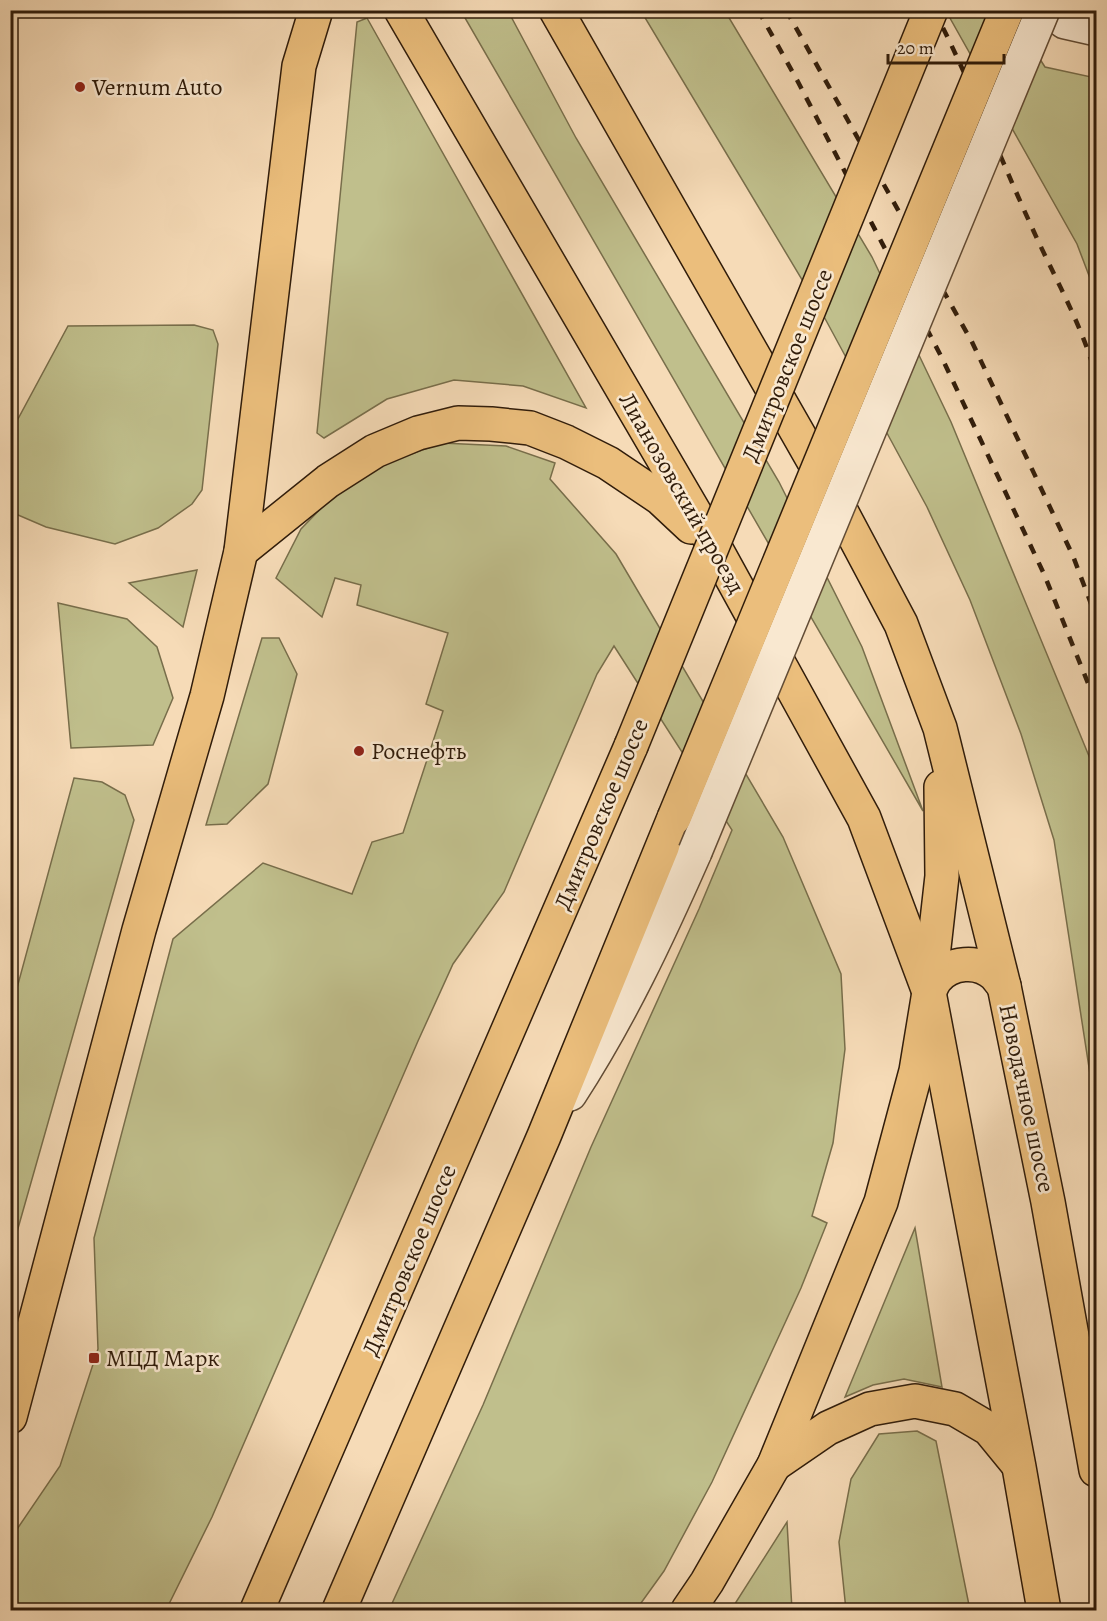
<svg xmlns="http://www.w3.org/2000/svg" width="1107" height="1621" viewBox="0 0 1107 1621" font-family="Alegreya,serif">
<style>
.green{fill:#c0bf8c;stroke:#786e4b;stroke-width:1.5}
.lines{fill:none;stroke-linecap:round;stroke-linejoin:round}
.minor-casing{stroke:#624c35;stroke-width:36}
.major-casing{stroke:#301c0a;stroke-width:36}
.minor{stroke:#f9e8d0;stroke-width:33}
.major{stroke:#ebbe7c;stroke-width:33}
.rail{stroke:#301c0a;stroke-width:4.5;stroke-dasharray:10 10;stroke-linecap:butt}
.minor-bridge-casing{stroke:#624c35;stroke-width:36;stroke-linecap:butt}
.major-bridge-casing{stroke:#301c0a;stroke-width:36;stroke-linecap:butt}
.minor-bridge{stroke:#f9e8d0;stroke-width:33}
.major-bridge{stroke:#ebbe7c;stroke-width:33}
.poi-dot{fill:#8f2418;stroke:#f9e8d0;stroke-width:2}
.labels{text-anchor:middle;stroke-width:5;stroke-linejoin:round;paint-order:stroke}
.poi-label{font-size:24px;fill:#301c0a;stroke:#f9e8d0;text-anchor:start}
.street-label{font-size:24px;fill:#301c0a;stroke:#f9e8d0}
</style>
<rect width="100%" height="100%" fill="#f6dbb7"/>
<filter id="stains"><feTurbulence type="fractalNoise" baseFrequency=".00333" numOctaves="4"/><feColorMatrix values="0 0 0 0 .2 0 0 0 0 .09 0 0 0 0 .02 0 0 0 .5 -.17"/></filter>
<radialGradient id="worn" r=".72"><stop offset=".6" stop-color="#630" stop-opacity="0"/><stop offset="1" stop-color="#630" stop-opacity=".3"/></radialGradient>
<!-- green -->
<g class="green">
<path d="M 461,11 L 508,11 L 576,138 L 779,482 L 862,647 L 923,811 Z"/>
<path d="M 641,11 L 725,11 L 872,257 L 951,422 L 1096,773 L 1096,1113 L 1054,840 L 1021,734 L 970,600 L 927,507 L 822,313 Z"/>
<path d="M 946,11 L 1009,11 L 1045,67 L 1096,78 L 1096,294 L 1077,244 Z"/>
<path d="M 367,18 L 586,408 L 523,386 L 454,380 L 387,399 L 324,438 L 317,433 L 357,22 Z"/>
<path d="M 194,325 L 213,330 L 218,344 L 202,490 L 192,504 L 158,528 L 115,544 L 46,527 L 11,512 L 11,432 L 68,326 Z"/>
<path d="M 442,443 L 506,446 L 555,463 L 550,479 L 616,554 L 783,837 L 841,974 L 845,1049 L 833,1143 L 812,1216 L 827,1223 L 801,1288 L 712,1482 L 664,1571 L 636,1610 L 389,1610 L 483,1405 L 591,1147 L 699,909 L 732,830 L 614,646 L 597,674 L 504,892 L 453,964 L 418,1041 L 212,1517 L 166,1610 L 11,1610 L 11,1538 L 60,1466 L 98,1349 L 94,1238 L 173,939 L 263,863 L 352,894 L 372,842 L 403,833 L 443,711 L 426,704 L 448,633 L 357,605 L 361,585 L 335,578 L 322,617 L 276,578 L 301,529 L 330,499 L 383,464 Z"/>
<path d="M 197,570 L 183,627 L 129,583 Z"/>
<path d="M 58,603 L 127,619 L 157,647 L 173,698 L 153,745 L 71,748 Z"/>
<path d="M 262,638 L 279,638 L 297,674 L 268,784 L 227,824 L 206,825 Z"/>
<path d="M 74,778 L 102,782 L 125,795 L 134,820 L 11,1253 L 11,1010 Z"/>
<path d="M 915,1228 L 942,1387 L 904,1379 L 873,1385 L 845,1397 Z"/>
<path d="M 917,1431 L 936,1441 L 970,1610 L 846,1610 L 839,1542 L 851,1479 L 879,1434 Z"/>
<path d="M 787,1522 L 792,1610 L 731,1610 Z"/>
</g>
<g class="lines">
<!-- minor casing -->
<g class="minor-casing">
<g id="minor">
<path d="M 1049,10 L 1065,22 L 1096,29"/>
<path d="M 570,1094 C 620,1017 658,936 695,852"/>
</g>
</g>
<!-- major casing -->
<g class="major-casing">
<g id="major">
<path d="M 401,10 L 717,551 L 864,818 L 929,992 L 1019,1467 L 1044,1610"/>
<path d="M 556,10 L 824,479 L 901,624 L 940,728 L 1004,986 L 1048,1202 L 1096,1470"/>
<path d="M 241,551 L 328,481 L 375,451 L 418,433 L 458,423 L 491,424 L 530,428 L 566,442 L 608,463 L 660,498 L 691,527"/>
<path d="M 929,992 C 931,988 933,983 936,979 C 950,962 978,959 995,975 C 998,978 1001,983 1004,986"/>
<path d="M 10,1417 L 139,930 L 207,696 L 241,551 L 299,66 L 316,10"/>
<path d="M 774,1465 L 828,1428 L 870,1409 L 915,1401 L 955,1409 L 989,1429 L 1016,1462"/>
<path d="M 257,1610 L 631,746"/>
<path d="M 339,1610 L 544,1136 L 674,818"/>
<path d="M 688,1610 L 707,1582 L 774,1465 L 881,1202 L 916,1071 L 929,992 L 942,876 L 941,787"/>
</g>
</g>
<!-- minor -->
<use href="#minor" class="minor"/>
<!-- major -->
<use href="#major" class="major"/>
<!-- rail -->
<g class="rail">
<path d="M 758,10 L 797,80 L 942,358 L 1044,574 L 1096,703"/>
<path d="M 786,10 L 972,342 L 1073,556 L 1096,617"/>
<path d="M 934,10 C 971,82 1000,158 1034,232 C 1054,276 1079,320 1093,366"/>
</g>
<!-- minor-bridge casing -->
<g class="minor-bridge-casing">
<path id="minor-bridge" d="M 695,852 L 1043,10"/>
</g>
<!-- major-bridge casing -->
<g class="major-bridge-casing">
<g id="major-bridge">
<path d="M 631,746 L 931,10"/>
<path d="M 674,818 L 1007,10"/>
</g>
</g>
<!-- minor-bridge -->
<use href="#minor-bridge" class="minor-bridge"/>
<!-- major-bridge -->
<use href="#major-bridge" class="major-bridge"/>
</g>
<!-- markers -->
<g class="poi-dot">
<circle cx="80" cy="87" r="6"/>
<circle cx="359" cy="751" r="6"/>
<rect x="88" y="1352" width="12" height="12" rx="3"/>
</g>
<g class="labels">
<!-- poi labels -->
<g class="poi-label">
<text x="92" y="95">Vernum Аuto</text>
<text x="371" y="759">Роснефть</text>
<text x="106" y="1366">МЦД Марк</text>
</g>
<!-- street labels -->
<g class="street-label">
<text transform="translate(787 365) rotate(-68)" y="8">Дмитровское шоссе</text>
<text transform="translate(682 493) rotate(60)" y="8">Лианозовский проезд</text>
<text transform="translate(601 814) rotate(-67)" y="8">Дмитровское шоссе</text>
<text transform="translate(1027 1098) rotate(78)" y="8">Новодачное шоссе</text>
<text transform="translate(409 1260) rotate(-67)" y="8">Дмитровское шоссе</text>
</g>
</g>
<!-- margin -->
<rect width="1107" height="1621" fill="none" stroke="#f6dbb7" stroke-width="36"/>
<rect x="12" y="12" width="1083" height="1597" fill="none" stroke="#301c0a" stroke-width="3"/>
<rect x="18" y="18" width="1071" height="1585" fill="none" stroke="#301c0a" stroke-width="1.5"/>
<!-- scale -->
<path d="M888 54v9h116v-9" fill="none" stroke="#301c0a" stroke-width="3"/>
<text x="897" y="54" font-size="18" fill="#301c0a" stroke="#f9e8d0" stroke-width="4.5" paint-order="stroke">20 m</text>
<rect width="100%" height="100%" filter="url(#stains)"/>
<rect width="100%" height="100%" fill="url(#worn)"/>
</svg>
